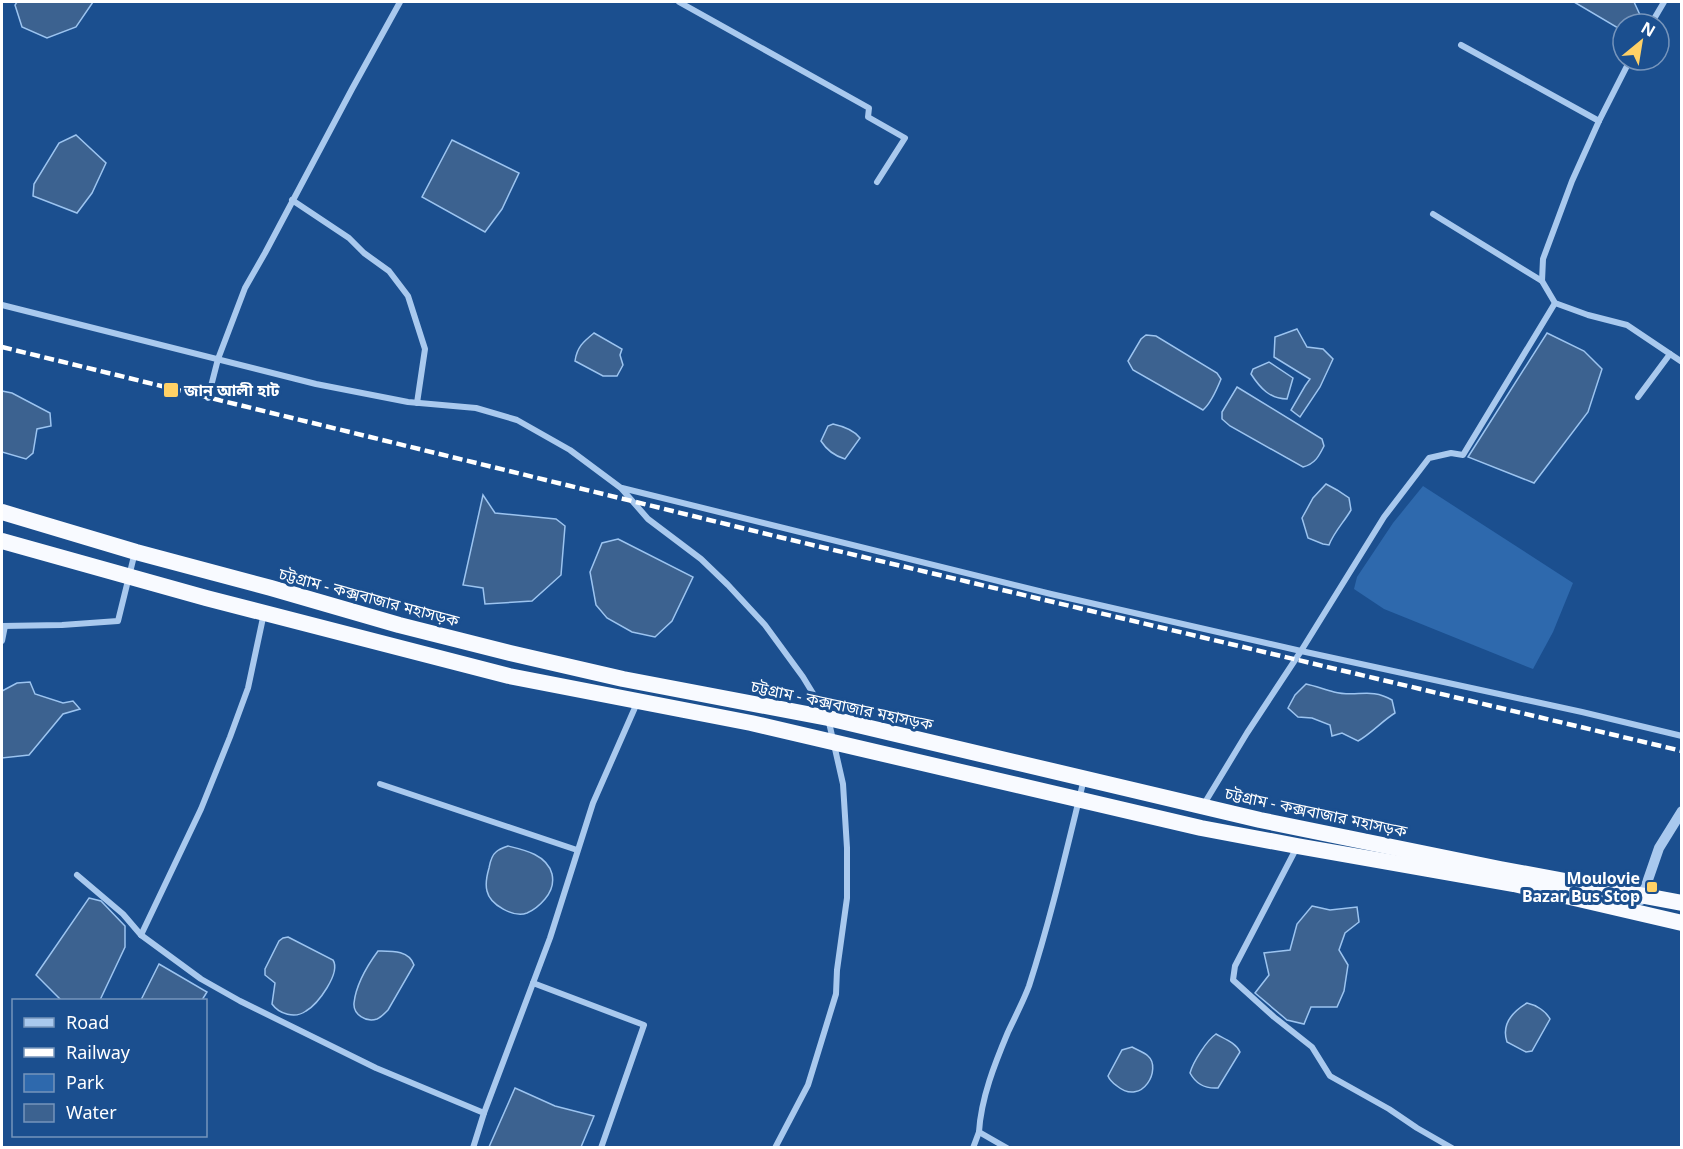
<svg xmlns="http://www.w3.org/2000/svg" width="1683" height="1149" viewBox="0 0 1683 1149" font-family="'Noto Sans','Noto Sans Bengali',sans-serif">
<style>
.green{fill:#2e69ad}
.water{fill:#3c6290;stroke:#9cc4f0;stroke-width:1.5}
.lines{fill:none;stroke-linecap:round;stroke-linejoin:round}
.minor{stroke:#a9c9ee;stroke-width:6}
.tertiary{stroke:#a9c9ee;stroke-width:10}
.trunk{stroke:#f8faff;stroke-width:16}
.rail{stroke:#fff;stroke-width:4.5;stroke-dasharray:10 4.5;stroke-linecap:butt}
.poi-dot{fill:#ffd166;stroke:#1b4f8f;stroke-width:2}
.labels{text-anchor:middle;stroke-width:6;stroke-linejoin:round;paint-order:stroke}
.poi-label{font-size:16px;font-weight:bold;fill:#fff;stroke:#1b4f8f;text-anchor:start}
.street-label{font-size:16px;fill:#fff;stroke:#1b4f8f}
</style>
<rect width="100%" height="100%" fill="#1b4f8f"/>
<!-- green -->
<path class="green" d="M 1423,486 L 1573,583 L 1553,632 L 1533,669 L 1384,609 L 1354,589 L 1357,577 L 1393,523 Z"/>
<!-- water -->
<g class="water">
<path d="M 17,2 L 93,2 L 76,27 L 47,38 L 22,27 L 15,5 Z"/>
<path d="M 1574,2 L 1634,2 L 1641,17 L 1634,24 L 1623,24 L 1623,31 Z"/>
<path d="M 76,135 L 106,163 L 92,193 L 77,213 L 33,196 L 34,184 L 59,143 Z"/>
<path d="M 452,140 L 519,173 L 502,209 L 485,232 L 422,197 Z"/>
<path d="M 1297,329 L 1307,347 L 1323,349 L 1333,359 L 1320,387 L 1300,417 L 1291,410 L 1305,386 L 1310,379 L 1274,357 L 1275,337 Z"/>
<path d="M 594,333 L 622,349 L 620,355 L 623,365 L 617,376 L 603,376 L 575,361 C 577,347 583,342 594,333 Z"/>
<path d="M 1547,333 L 1584,351 L 1602,369 L 1588,412 L 1534,483 L 1468,457 Z"/>
<path d="M 1146,335 L 1156,336 L 1217,373 L 1221,379 C 1217,389 1211,403 1203,410 L 1133,370 L 1128,361 L 1141,339 Z"/>
<path d="M 1269,362 L 1293,378 L 1287,399 C 1270,399 1260,388 1251,374 L 1253,369 Z"/>
<path d="M 1237,387 L 1322,439 L 1324,446 C 1319,456 1315,464 1303,467 L 1230,426 L 1222,419 L 1222,412 Z"/>
<path d="M 2,391 L 12,393 L 50,413 L 51,426 L 37,429 L 33,453 L 26,459 L 2,452 Z"/>
<path d="M 833,424 C 842,426 854,430 860,438 L 845,459 C 835,456 826,449 821,441 L 828,426 Z"/>
<path d="M 1326,484 L 1337,490 L 1349,498 L 1351,510 C 1344,522 1334,532 1329,545 L 1323,544 L 1308,538 L 1302,518 L 1313,498 Z"/>
<path d="M 483,495 L 495,513 L 556,519 L 565,526 L 561,575 L 532,601 L 485,604 L 483,588 L 463,585 Z"/>
<path d="M 618,539 L 693,577 L 672,621 L 655,637 L 632,632 L 607,618 L 596,605 L 590,572 L 602,543 Z"/>
<path d="M 30,682 L 35,694 L 63,703 L 73,701 L 80,709 L 63,714 L 29,755 L 2,758 L 2,691 L 17,683 Z"/>
<path d="M 1306,684 C 1316,686 1325,690 1334,692 C 1356,698 1370,687 1392,700 L 1395,713 C 1382,721 1372,733 1358,741 L 1342,733 L 1332,736 L 1330,725 L 1312,718 L 1298,717 L 1288,708 L 1295,695 Z"/>
<path d="M 508,846 C 525,850 547,855 552,874 C 554,883 551,892 545,899 C 540,905 534,910 527,913 C 514,918 490,905 487,891 C 485,884 487,875 489,868 C 490,863 491,856 496,852 C 499,849 505,847 508,846 Z"/>
<path d="M 89,898 L 101,901 L 125,926 L 125,947 L 100,1000 L 61,1000 L 36,975 Z"/>
<path d="M 1312,906 L 1330,910 L 1357,907 L 1359,922 L 1345,933 L 1339,950 L 1348,965 L 1344,991 L 1337,1007 L 1311,1007 L 1304,1024 L 1287,1020 L 1255,993 L 1269,975 L 1264,953 L 1290,950 L 1297,924 Z"/>
<path d="M 288,937 L 333,960 C 341,973 318,1004 306,1011 C 295,1019 279,1014 272,1004 L 275,983 L 265,975 L 265,969 L 279,941 L 283,938 Z"/>
<path d="M 378,951 C 392,951 409,950 414,965 L 388,1010 C 385,1013 382,1017 377,1019 C 366,1023 353,1014 354,1003 C 356,984 367,966 378,951 Z"/>
<path d="M 159,964 L 207,992 L 202,1000 L 141,1000 Z"/>
<path d="M 1527,1003 C 1536,1005 1546,1011 1550,1019 L 1532,1051 L 1526,1052 L 1507,1042 C 1501,1024 1512,1012 1527,1003 Z"/>
<path d="M 1216,1034 C 1225,1039 1236,1043 1240,1052 L 1218,1088 C 1205,1089 1196,1084 1190,1073 C 1193,1062 1207,1040 1216,1034 Z"/>
<path d="M 1132,1047 C 1137,1050 1144,1052 1148,1056 C 1162,1068 1143,1107 1117,1086 C 1113,1083 1110,1081 1108,1076 L 1122,1050 Z"/>
<path d="M 515,1088 L 555,1106 L 594,1116 L 581,1147 L 489,1147 Z"/>
</g>
<g class="lines">
<!-- minor -->
<g class="minor">
<path d="M 679,2 L 869,108 L 868,117 L 905,138 L 877,182"/>
<path d="M 1651,24 L 1664,2"/>
<path d="M 1461,45 L 1599,121"/>
<path d="M 1630,60 L 1599,121 L 1572,181 L 1543,259 L 1542,281 L 1555,303 L 1588,315 L 1627,325 L 1682,362"/>
<path d="M 292,200 L 349,238 L 364,253 L 389,271 L 408,296 L 425,349 L 417,403"/>
<path d="M 1433,214 L 1542,281"/>
<path d="M 2,305 L 316,384 L 408,402 L 476,408 L 517,420 L 570,450 L 621,488 L 648,519 L 701,559 L 728,585 L 765,625 L 803,677 L 828,718 L 843,784 L 847,848 L 847,898 L 837,970 L 836,994 L 808,1085 L 775,1148"/>
<path d="M 1638,397 L 1670,354"/>
<path d="M 208,398 L 218,359 L 245,288 L 265,253 L 352,89 L 400,2"/>
<path d="M 622,488 L 1051,594 L 1301,651 L 1582,712 L 1682,736"/>
<path d="M 264,613 L 248,688 L 230,737 L 201,809 L 141,935 L 201,979 L 240,1001 L 376,1068 L 484,1113 L 473,1148"/>
<path d="M 2,626 L 62,625 L 118,621 L 135,552"/>
<path d="M 2,641 L 5,626"/>
<path d="M 380,784 L 577,850"/>
<path d="M 1204,804 L 1247,733 L 1301,651 L 1384,517 L 1429,458 L 1451,453 L 1463,455 L 1555,303"/>
<path d="M 1297,847 L 1235,966 L 1233,980 L 1274,1017 L 1312,1047 L 1330,1076 L 1389,1109 L 1417,1128 L 1452,1148"/>
<path d="M 77,875 L 123,914 L 141,935"/>
<path d="M 533,983 L 644,1025 L 601,1148"/>
<path d="M 484,1113 L 550,938 L 593,803 L 637,703"/>
<path d="M 973,1148 L 979,1132"/>
<path d="M 1007,1148 L 979,1132 C 981,1098 995,1063 1008,1032 C 1015,1017 1023,1002 1029,986 C 1051,918 1067,848 1084,779"/>
</g>
<!-- tertiary -->
<path class="tertiary" d="M 1641,900 L 1659,848 L 1682,811"/>
<!-- trunk -->
<g class="trunk">
<path d="M 2,512 L 136,552 L 271,588 L 399,625 L 510,653 L 623,679 L 828,718 L 1260,820 L 1500,869 L 1682,903"/>
<path d="M 2,541 L 206,598 L 509,676 L 751,723 L 1201,828 L 1297,846 L 1514,884 L 1682,923"/>
</g>
<!-- rail -->
<path class="rail" d="M 2,347 L 779,537 L 1682,751"/>
</g>
<!-- markers -->
<g class="poi-dot">
<rect x="163" y="382" width="16" height="16" rx="3"/>
<rect x="1646" y="881" width="12" height="12" rx="3"/>
</g>
<g class="labels">
<!-- poi labels -->
<g class="poi-label">
<text x="184" y="396">জান আলী হাট</text>
<text x="1640" y="884" text-anchor="end">Moulovie<tspan x="1640" dy="18">Bazar Bus Stop</tspan></text>
</g>
<!-- street labels -->
<g class="street-label">
<text transform="translate(369 597) rotate(15)" y="6">চট্টগ্রাম - কক্সবাজার মহাসড়ক</text>
<text transform="translate(842 705) rotate(12)" y="6">চট্টগ্রাম - কক্সবাজার মহাসড়ক</text>
<text transform="translate(1316 812) rotate(12)" y="6">চট্টগ্রাম - কক্সবাজার মহাসড়ক</text>
</g>
</g>
<!-- border -->
<rect width="1683" height="1149" fill="none" stroke="#ffffff" stroke-width="6"/>
<!-- legend -->
<rect x="12" y="999" width="195" height="138" fill="#1b4f8f" stroke="#7695bc" stroke-width="1.5"/>
<rect x="24" y="1018" width="30" height="9" fill="#a9c9ee" stroke="#7695bc" stroke-width="1.5"/>
<text x="66" y="1029" font-size="18" fill="#ffffff">Road</text>
<rect x="24" y="1048" width="30" height="9" fill="#ffffff" stroke="#7695bc" stroke-width="1.5"/>
<text x="66" y="1059" font-size="18" fill="#ffffff">Railway</text>
<rect x="24" y="1074" width="30" height="18" fill="#2e69ad" stroke="#7695bc" stroke-width="1.5"/>
<text x="66" y="1089" font-size="18" fill="#ffffff">Park</text>
<rect x="24" y="1104" width="30" height="18" fill="#3c6290" stroke="#7695bc" stroke-width="1.5"/>
<text x="66" y="1119" font-size="18" fill="#ffffff">Water</text>
<!-- north arrow -->
<g transform="translate(1641 42) rotate(30)"><circle r="28" fill="#1b4f8f" stroke="#7695bc" stroke-width="1.5"/>
<path d="M0-4.5L10 22L0 15L-10 22Z" fill="#ffd166"/>
<text y="-9" font-size="16" font-weight="bold" text-anchor="middle" fill="#ffffff">N</text>
</g>
</svg>
